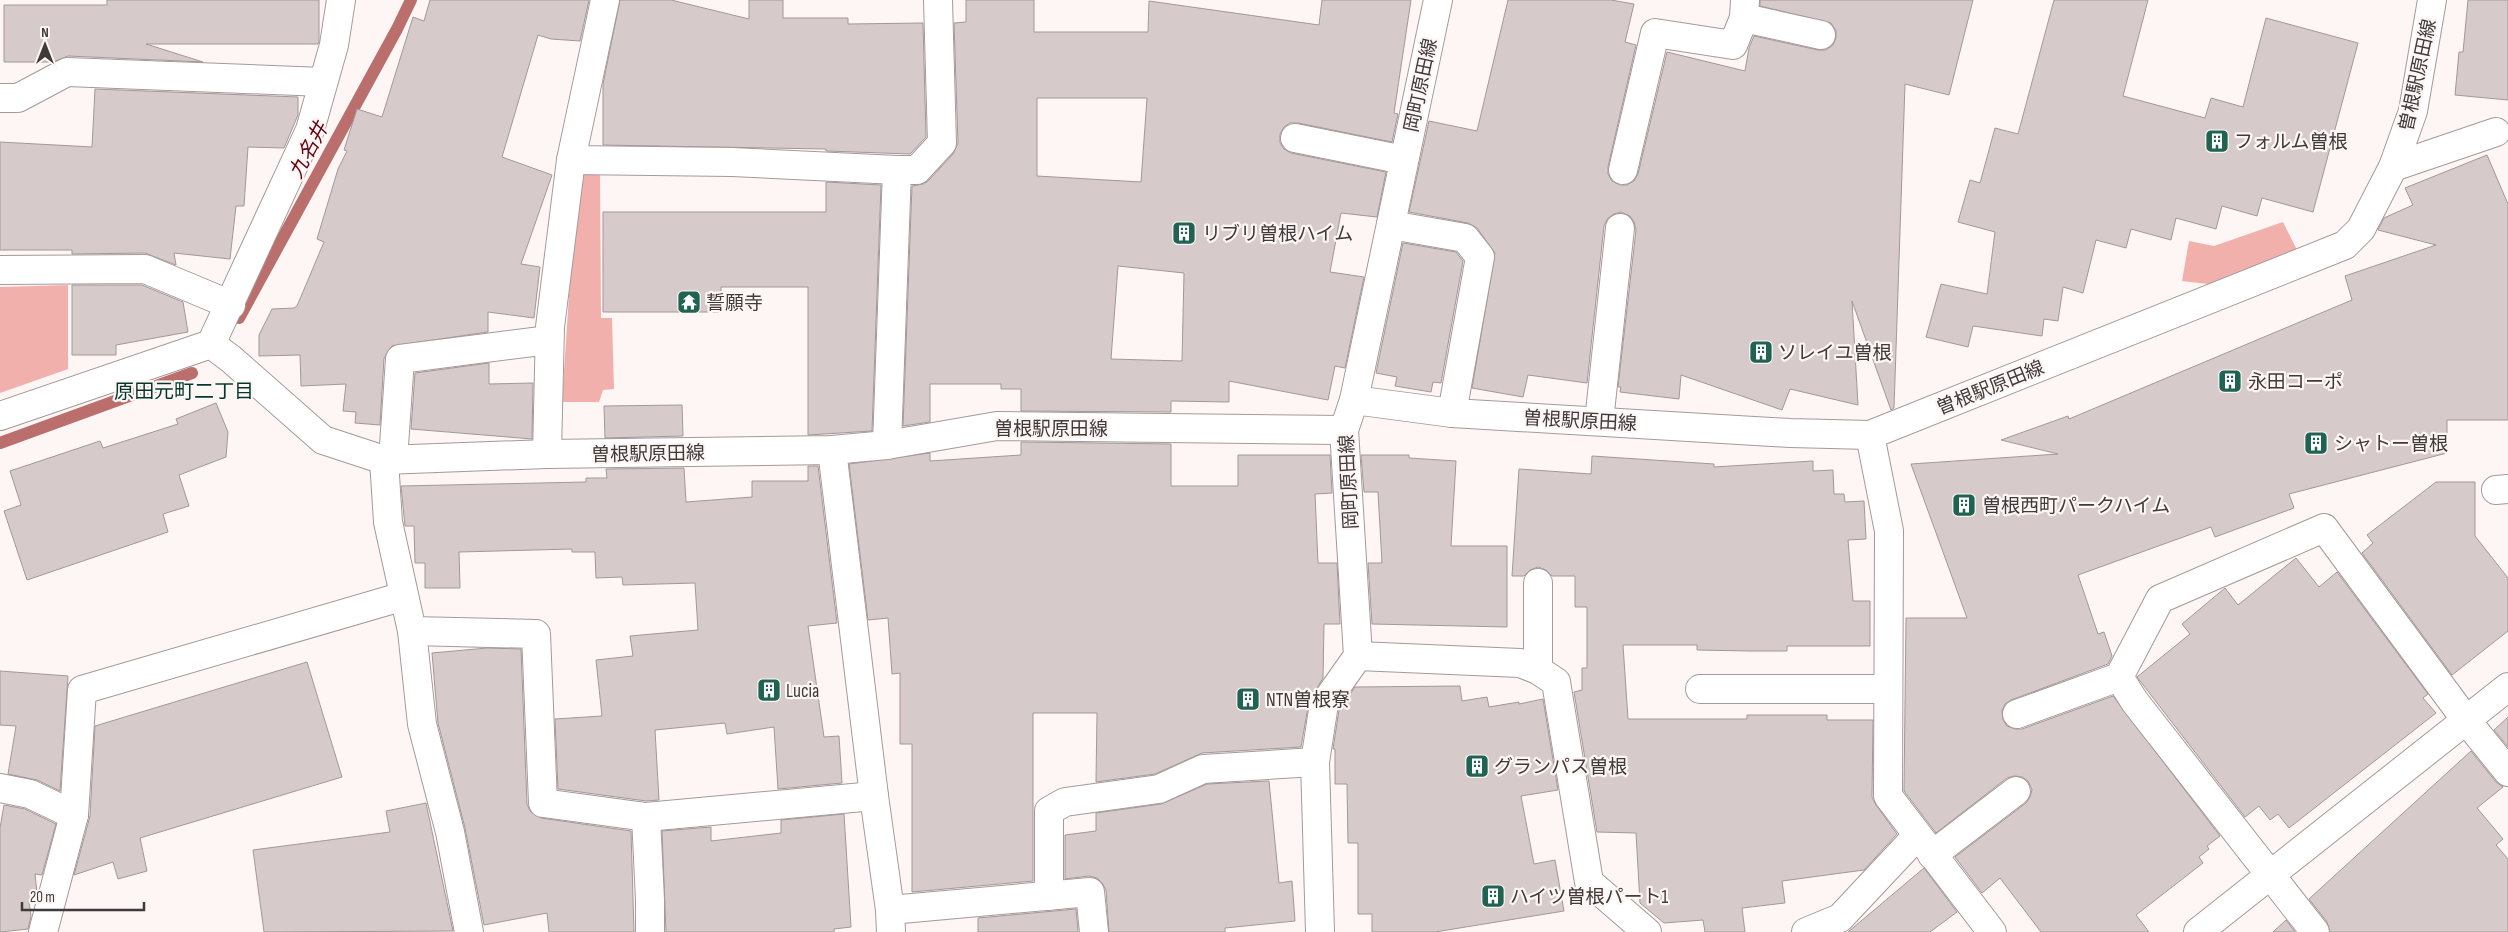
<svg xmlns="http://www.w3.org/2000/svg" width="2508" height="932" viewBox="0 0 2508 932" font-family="'Sofia Sans Condensed','Noto Sans JP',sans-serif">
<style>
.green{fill:#f2b0ad}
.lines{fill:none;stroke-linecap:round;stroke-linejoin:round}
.stream{stroke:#ba6f6c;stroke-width:12}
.building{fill:#d6cbca;stroke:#a39898;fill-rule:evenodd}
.minor-casing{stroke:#a49a99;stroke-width:30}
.minor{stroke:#fff;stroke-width:28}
.labels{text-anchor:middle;stroke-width:4.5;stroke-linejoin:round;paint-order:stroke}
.street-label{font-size:19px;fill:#3f3b3a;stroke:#fef5f5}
.poi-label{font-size:19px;fill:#3f3b3a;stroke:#fef5f5;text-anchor:start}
.water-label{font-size:20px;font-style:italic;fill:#640110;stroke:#fef5f5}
.neighbourhood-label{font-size:20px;fill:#00392c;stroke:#fef5f5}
</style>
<rect width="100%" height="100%" fill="#fef5f5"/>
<!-- green -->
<g class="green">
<path d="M 600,173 L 601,318 L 612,318 L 614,389 L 603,390 L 599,402 L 562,402 L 571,265 L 584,175 Z"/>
<path d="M 2283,222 L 2297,250 L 2208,284 L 2182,281 L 2189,241 L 2214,246 Z"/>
<path d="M 68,285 L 68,369 L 0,393 L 0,287 Z"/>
</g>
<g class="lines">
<!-- stream -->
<g class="stream">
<path d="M 239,318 L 397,29 L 411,0"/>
<path d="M 0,443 L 192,373"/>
</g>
</g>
<!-- building -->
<g class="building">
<path d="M 107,0 L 319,0 L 319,42 L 318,44 L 146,44 L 203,62 L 68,56 L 53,62 L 4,62 L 4,5 L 107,5 Z"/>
<path d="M 430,0 L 589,0 L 580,41 L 551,39 L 538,35 L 502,157 L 552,175 L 521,264 L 540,267 L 534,318 L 488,312 L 488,332 L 392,346 L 384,358 L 380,425 L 355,423 L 356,412 L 343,411 L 346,384 L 301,386 L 300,355 L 259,356 L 259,335 L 272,309 L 294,308 L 297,306 L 324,242 L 317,239 L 338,169 L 347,151 L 344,150 L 357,109 L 382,117 L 413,17 L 424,21 Z"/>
<path d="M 620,0 L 671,0 L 749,19 L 749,0 L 783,0 L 783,18 L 848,18 L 848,24 L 923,23 L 926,137 L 910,154 L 826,151 L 826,149 L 603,145 L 603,84 Z"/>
<path d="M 966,0 L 1034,0 L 1034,32 L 1148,32 L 1149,1 L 1319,25 L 1322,0 L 1411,0 L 1394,113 L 1398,114 L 1392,142 L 1298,123 L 1290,123 L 1284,127 L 1280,134 L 1280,143 L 1284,149 L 1291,153 L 1386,172 L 1377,217 L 1341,213 L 1330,272 L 1364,277 L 1345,368 L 1335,366 L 1328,400 L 1229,381 L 1229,402 L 1171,401 L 1171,412 L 1021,411 L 1021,389 L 1001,389 L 1001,384 L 930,384 L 930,422 L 903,426 L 912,186 L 923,184 L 928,181 L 953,154 L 958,143 L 954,23 L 966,22 ZM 1037,98 L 1147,98 L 1141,182 L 1037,176 ZM 1118,266 L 1184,273 L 1182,361 L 1111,359 Z"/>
<path d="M 1508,0 L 1611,0 L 1634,4 L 1625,42 L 1636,45 L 1608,167 L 1608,174 L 1612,181 L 1620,185 L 1627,185 L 1634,181 L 1638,174 L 1667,52 L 1745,71 L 1749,48 L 1754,36 L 1818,50 L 1826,50 L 1833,45 L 1836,38 L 1836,31 L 1831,23 L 1760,6 L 1760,0 L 1973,0 L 1949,95 L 1905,84 L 1894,408 L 1891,410 L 1852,301 L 1858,405 L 1790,389 L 1782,410 L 1681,375 L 1679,399 L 1620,392 L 1621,387 L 1618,387 L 1636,230 L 1634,222 L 1630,216 L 1621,212 L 1614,214 L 1608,218 L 1604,226 L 1587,383 L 1528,375 L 1523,397 L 1472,388 L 1495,253 L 1477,228 L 1468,223 L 1409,212 L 1429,121 L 1477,131 Z"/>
<path d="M 2054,0 L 2148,0 L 2123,96 L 2205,118 L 2211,98 L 2243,107 L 2266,18 L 2358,43 L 2313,212 L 2262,198 L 2257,216 L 2222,206 L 2216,229 L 2176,218 L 2171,240 L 2131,229 L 2126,248 L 2096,240 L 2083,293 L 2063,287 L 2058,321 L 2044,319 L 2042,336 L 1973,326 L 1968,347 L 1926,337 L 1941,284 L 1987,294 L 1995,232 L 1958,222 L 1970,180 L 1980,183 L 1995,128 L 2018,134 Z"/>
<path d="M 2468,0 L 2508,0 L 2508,100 L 2455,95 L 2459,52 L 2463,52 Z"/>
<path d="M 95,89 L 298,97 L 298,115 L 284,148 L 248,147 L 244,206 L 236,206 L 230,259 L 174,253 L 176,265 L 145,253 L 72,254 L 72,250 L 0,250 L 0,142 L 92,147 Z"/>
<path d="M 2487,155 L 2508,204 L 2508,420 L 2447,420 L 2447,453 L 2289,494 L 2294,508 L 2215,537 L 2211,527 L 2078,575 L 2098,634 L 2104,632 L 2112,656 L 2108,664 L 2011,700 L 2005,704 L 2002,711 L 2003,720 L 2007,726 L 2015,729 L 2022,729 L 2113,696 L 2220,836 L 2207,846 L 2209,849 L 2199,857 L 2203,863 L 2136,915 L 2149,932 L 2041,932 L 2000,878 L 1982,893 L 1955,857 L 2026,803 L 2030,797 L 2032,790 L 2028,781 L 2022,777 L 2014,776 L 2007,778 L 1936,833 L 1904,791 L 1906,618 L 1967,618 L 1911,464 L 2058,454 L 2001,440 L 2068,416 L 2069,419 L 2352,300 L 2345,276 L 2436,245 L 2378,230 L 2384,218 L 2413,205 L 2405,188 Z"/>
<path d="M 826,182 L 881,185 L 872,431 L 808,435 L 808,287 L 721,287 L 721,312 L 603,312 L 603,212 L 826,212 Z"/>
<path d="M 1403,243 L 1456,252 L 1463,261 L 1441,383 L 1433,382 L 1431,392 L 1395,386 L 1397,377 L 1376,373 Z"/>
<path d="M 72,285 L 142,285 L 183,302 L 188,332 L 116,345 L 116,355 L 72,355 Z"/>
<path d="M 489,363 L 489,384 L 533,383 L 532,439 L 411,429 L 415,373 Z"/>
<path d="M 216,403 L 228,432 L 226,457 L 179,475 L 189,506 L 163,514 L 168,532 L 27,580 L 4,511 L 21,505 L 10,471 L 100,441 L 103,448 L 178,424 L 176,419 Z"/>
<path d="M 682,405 L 683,436 L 605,438 L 604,406 Z"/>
<path d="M 1021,442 L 1171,444 L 1171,486 L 1238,486 L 1238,455 L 1330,455 L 1332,493 L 1315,494 L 1318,563 L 1337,563 L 1340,624 L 1324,624 L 1323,678 L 1309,701 L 1301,747 L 1202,753 L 1155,774 L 1096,782 L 1097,713 L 1033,713 L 1033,881 L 912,892 L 912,744 L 900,744 L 900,673 L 892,674 L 888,618 L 868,620 L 849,464 L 930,453 L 930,461 L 1021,455 Z"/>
<path d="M 1361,455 L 1409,455 L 1409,458 L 1456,461 L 1451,546 L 1507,546 L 1507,627 L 1372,624 L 1368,563 L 1382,563 L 1378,492 L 1364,492 Z"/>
<path d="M 1592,456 L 1714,464 L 1714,467 L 1813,461 L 1813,471 L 1833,470 L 1834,494 L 1844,494 L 1845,502 L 1864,501 L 1866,539 L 1848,540 L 1853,601 L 1870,601 L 1870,646 L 1787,646 L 1787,651 L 1750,651 L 1697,650 L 1697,645 L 1623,645 L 1628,719 L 1747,719 L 1747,715 L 1827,715 L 1827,720 L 1873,720 L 1872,797 L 1876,805 L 1897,834 L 1864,870 L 1782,881 L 1785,903 L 1742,908 L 1745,932 L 1705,932 L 1703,920 L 1664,923 L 1640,903 L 1636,833 L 1597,832 L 1574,692 L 1582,690 L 1582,668 L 1587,668 L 1587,607 L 1575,607 L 1575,576 L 1552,576 L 1546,570 L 1538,567 L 1530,570 L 1524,576 L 1512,576 L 1519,469 L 1591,474 Z"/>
<path d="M 808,466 L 818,466 L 837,623 L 808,626 L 824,737 L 839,736 L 842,783 L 778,789 L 774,727 L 727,734 L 725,723 L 655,730 L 659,800 L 646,801 L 558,789 L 555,719 L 602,716 L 596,660 L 633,656 L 630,636 L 698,630 L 695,583 L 623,585 L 622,577 L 596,578 L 595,552 L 572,552 L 572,549 L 459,552 L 460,588 L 425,588 L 425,563 L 415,563 L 414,526 L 405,526 L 401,486 L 586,482 L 586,478 L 607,478 L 606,469 L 684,468 L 686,502 L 752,497 L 752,481 L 808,481 Z"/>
<path d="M 2436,482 L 2475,482 L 2475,536 L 2508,578 L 2508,631 L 2452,675 L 2362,553 L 2373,543 L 2367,535 Z"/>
<path d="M 2296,558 L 2319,587 L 2337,572 L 2428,694 L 2423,698 L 2436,713 L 2289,828 L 2278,814 L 2270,820 L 2259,806 L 2245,817 L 2137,677 L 2190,634 L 2182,624 L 2225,588 L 2238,605 Z"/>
<path d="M 487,648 L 521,649 L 527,804 L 530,811 L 541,818 L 631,831 L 634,932 L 549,932 L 547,913 L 484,925 L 465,828 L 438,723 L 432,653 Z"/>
<path d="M 307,662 L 342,777 L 140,838 L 147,871 L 118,879 L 113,862 L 74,875 L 90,816 L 95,726 Z"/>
<path d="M 0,671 L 68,676 L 60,791 L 37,780 L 8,774 L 16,726 L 0,725 Z"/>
<path d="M 1460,686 L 1462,701 L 1487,697 L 1489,707 L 1519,702 L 1519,704 L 1543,699 L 1558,790 L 1521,796 L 1534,864 L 1555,860 L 1564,911 L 1435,932 L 1372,932 L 1372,914 L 1358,914 L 1358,843 L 1348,843 L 1347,784 L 1335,784 L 1335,749 L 1333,749 L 1339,710 L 1355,687 Z"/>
<path d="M 2508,717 L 2508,747 L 2494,730 Z"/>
<path d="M 2471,751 L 2496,782 L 2503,787 L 2477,808 L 2503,839 L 2496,845 L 2508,859 L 2508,932 L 2330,932 L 2327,922 L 2309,899 Z"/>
<path d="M 1269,781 L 1279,883 L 1292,881 L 1295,921 L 1225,928 L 1225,932 L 1109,932 L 1106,890 L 1102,883 L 1097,878 L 1089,876 L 1065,879 L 1065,835 L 1096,831 L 1096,813 L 1161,804 L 1207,784 Z"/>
<path d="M 426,803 L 453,931 L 264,932 L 253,850 L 390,832 L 386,811 Z"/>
<path d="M 4,805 L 25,809 L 56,824 L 42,875 L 35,874 L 37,893 L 35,901 L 29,902 L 31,916 L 28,929 L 0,932 L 0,828 Z"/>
<path d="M 844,814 L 851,927 L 834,929 L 834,932 L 666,932 L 662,831 L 711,827 L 711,841 L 781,833 L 781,820 Z"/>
<path d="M 1924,868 L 1957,912 L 1930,932 L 1848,932 Z"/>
<path d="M 1076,909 L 1078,932 L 978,932 L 978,918 Z"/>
<path d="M 2286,920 L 2295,932 L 2273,932 Z"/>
</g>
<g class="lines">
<!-- minor casing -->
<g class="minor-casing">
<g id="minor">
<path d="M 1745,0 L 1744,18 L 1821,35"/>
<path d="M 0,98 L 18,98 L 67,72 L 323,82"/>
<path d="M 1295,138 L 1404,160"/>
<path d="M 571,160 L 732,162 L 897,170"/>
<path d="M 2393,167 L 2496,132"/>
<path d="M 1623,170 L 1655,33 L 1733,45 L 1744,18"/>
<path d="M 1391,225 L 1465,238 L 1480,257 L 1452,413"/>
<path d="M 0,270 L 145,269 L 231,305"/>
<path d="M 211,344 L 310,130 L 334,45 L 341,0"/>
<path d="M 1354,400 L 1452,413 L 1790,433 L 1870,435 L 2345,245 L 2361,229 L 2393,167 L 2413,111 L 2432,0"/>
<path d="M 0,416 L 211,344 L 231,359 L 323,440 L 384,460 L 547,454 L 832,450 L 887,445 L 997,426 L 1344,430"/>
<path d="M 1599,421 L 1620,228"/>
<path d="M 1870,435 L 1889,531 L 1888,796 L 1992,932"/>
<path d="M 887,445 L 897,170 L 917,170 L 942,143 L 938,0"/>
<path d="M 832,450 L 874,796 L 890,910 L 891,932"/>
<path d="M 547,454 L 550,327 L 571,160 L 605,0"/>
<path d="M 384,460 L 388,522 L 412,631 L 422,724 L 450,832 L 469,932"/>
<path d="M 393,460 L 400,359 L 549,340"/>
<path d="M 2496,490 L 2508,489"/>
<path d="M 1538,583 L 1538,670"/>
<path d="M 412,631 L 536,634 L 543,803 L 646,817 L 650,900 L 650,932"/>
<path d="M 1358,656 L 1520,663 L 1538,670 L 1556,682 L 1589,882 L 1647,932"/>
<path d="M 2119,677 L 2135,702 L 2315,932"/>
<path d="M 1700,689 L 1887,689"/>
<path d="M 2017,714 L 2119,677 L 2160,599 L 2324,528 L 2466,720 L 2508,772"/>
<path d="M 0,788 L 30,794 L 74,815"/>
<path d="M 646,817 L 874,796"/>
<path d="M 1932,855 L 2016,791"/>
<path d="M 1049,896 L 1049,811 L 1065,802 L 1159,789 L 1203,769 L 1315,762"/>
<path d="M 890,910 L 1090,892 L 1094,932"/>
<path d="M 43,932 L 74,815 L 82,690 L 404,596"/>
<path d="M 1320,932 L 1315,762 L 1324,704 L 1358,656 L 1344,430 L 1354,400 L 1438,0"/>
<path d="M 1806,932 L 1840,918 L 1917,836"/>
<path d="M 2198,932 L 2508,687"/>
</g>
</g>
<!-- minor -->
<use href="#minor" class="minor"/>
</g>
<!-- icons -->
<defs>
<g id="building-square" transform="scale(1.25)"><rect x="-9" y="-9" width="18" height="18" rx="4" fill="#216352" stroke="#fef5f5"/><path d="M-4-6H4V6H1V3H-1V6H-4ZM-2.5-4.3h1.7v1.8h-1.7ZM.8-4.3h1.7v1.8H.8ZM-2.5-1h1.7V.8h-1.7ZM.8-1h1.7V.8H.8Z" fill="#fff"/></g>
<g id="temple-square" transform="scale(1.25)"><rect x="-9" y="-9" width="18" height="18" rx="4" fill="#216352" stroke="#fef5f5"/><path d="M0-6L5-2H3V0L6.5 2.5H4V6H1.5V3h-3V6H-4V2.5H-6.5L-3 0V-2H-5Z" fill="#fff"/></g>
</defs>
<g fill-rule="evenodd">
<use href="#building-square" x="2217" y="141"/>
<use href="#building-square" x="1184" y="233"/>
<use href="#temple-square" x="689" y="302"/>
<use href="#building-square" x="1761" y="352"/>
<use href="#building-square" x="2230" y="381"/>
<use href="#building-square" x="2316" y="443"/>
<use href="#building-square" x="1964" y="505"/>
<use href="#building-square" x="769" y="690"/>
<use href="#building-square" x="1248" y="699"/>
<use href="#building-square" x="1477" y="766"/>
<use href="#building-square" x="1493" y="896"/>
</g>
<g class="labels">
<!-- street labels -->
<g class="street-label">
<text transform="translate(2417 75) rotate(-78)" y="7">曽根駅原田線</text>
<text transform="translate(1420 85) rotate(-78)" y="7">岡町原田線</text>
<text transform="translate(1990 387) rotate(-22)" y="7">曽根駅原田線</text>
<text transform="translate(1580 420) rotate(3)" y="7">曽根駅原田線</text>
<text x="1051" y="435">曽根駅原田線</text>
<text transform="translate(648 453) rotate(-1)" y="7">曽根駅原田線</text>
<text transform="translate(1348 482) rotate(-93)" y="7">岡町原田線</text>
</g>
<!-- poi labels -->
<g class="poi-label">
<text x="2234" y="148">フォルム曽根</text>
<text x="1202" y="240">リブリ曽根ハイム</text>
<text x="706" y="309">誓願寺</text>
<text x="1778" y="359">ソレイユ曽根</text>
<text x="2248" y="388">永田コーポ</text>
<text x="2334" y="450">シャトー曽根</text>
<text x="1982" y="512">曽根西町パークハイム</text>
<text x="786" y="697">Lucia</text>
<text x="1266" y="706">NTN曽根寮</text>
<text x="1494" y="773">グランパス曽根</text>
<text x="1510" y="903">ハイツ曽根パート1</text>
</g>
<!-- water labels -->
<g class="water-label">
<text transform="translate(308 150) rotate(-62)" y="7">九名井</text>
</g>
<!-- neighbourhood labels -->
<g class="neighbourhood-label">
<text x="184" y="398">原田元町二丁目</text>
</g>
</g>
<!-- north arrow -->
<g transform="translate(45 45)" stroke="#fef5f5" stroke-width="4" paint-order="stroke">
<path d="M0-4L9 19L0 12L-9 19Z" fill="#3f3b3a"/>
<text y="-8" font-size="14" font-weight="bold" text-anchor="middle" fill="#3f3b3a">N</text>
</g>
<!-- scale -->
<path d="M22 902v8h122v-8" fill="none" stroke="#3f3b3a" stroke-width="2.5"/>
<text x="30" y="902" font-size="15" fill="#3f3b3a" stroke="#fef5f5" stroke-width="4" paint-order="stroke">20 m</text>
</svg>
